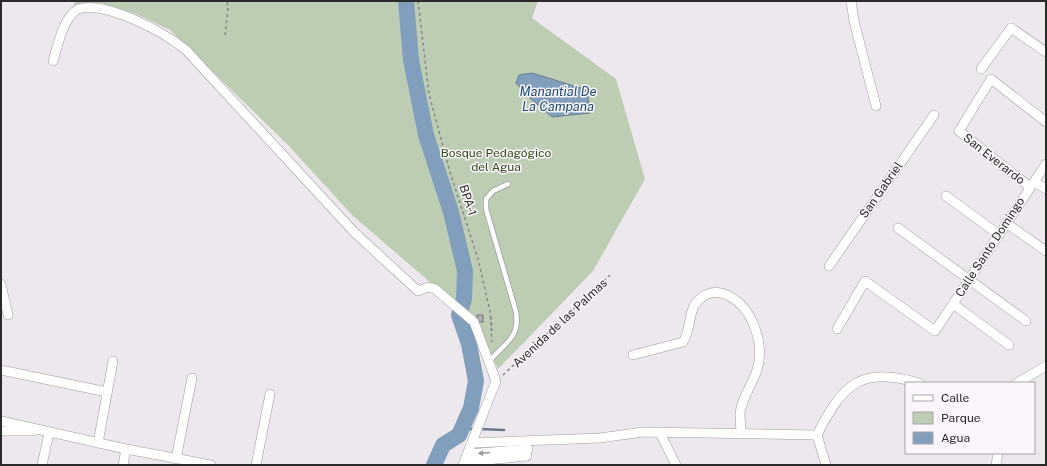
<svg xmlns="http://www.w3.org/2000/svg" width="1047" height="466" viewBox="0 0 1047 466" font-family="'Public Sans',sans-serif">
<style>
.green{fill:#bdcdb4}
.water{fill:#819fbc;stroke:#677c90}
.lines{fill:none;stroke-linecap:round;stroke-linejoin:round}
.stream{stroke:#677c90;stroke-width:2.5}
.river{stroke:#819fbc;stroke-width:16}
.building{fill:#b2adb2;stroke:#777377}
.lane-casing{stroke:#9e9a9f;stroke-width:6}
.street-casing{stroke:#9e9a9f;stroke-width:10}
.path{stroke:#898589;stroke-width:1.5;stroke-dasharray:3 3;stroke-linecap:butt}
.lane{stroke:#fff;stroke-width:4.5}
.street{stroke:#fff;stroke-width:9}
.oneway{fill:#a09fa0}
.labels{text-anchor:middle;stroke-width:3;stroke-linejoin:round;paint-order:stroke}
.park-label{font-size:12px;fill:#304c19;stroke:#faf6fb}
.street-label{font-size:12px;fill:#2b292b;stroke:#faf6fb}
.water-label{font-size:13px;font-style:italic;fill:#194971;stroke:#faf6fb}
</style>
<rect width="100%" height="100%" fill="#ede8ed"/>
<!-- green -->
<path class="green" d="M 75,1 L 538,1 L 532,18 L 616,79 L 645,179 L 593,271 L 498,369 L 475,321 L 352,215 L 288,145 L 170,30 L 136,14 L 101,3 L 74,6 Z"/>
<!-- water -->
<path class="water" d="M 532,73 L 587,90 L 590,113 L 552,117 L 530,98 L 516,83 L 519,75 Z"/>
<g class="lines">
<!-- stream -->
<g class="stream">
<path d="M 462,429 L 475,429"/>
<path d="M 480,429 L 504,430"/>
</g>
<!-- river -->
<path class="river" d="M 406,1 L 411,60 L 426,135 L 451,212 L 465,271 L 464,299 L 459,315 L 469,344 L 476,381 L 471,408 L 459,435 L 443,445 L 434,465"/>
</g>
<!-- building -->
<rect class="building" x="477" y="315" width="6" height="7"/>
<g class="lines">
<!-- lane casing -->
<g class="lane-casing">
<path id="lane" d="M 489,362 C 504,342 520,340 516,312 L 486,209 L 486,199 L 493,191 L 508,184"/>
</g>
<!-- street casing -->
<g class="street-casing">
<g id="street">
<path d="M 851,1 L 854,21 L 876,106"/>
<path d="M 53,61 C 58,45 63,18 78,9 C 106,0 165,33 186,50 L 354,232 L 418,291 L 429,287 L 435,289 L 474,322 L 496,381 L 463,465"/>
<path d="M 981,69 L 1011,28 L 1046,52"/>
<path d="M 1034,182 L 1046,189"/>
<path d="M 1030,187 L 959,131 L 991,79 L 1046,122"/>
<path d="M 946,196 L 998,234"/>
<path d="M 1006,223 L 1046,251"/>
<path d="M 898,228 L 1026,321"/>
<path d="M 829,266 L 934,115"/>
<path d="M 1,284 L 8,315"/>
<path d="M 953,304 L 1009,345"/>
<path d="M 837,329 L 865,281 L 935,331 L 1046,164"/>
<path d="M 633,355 L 683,342 C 692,329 687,308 701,298 C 709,291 720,291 729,296 C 753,308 765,345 757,370 C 752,385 742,398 740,413 C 740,420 741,427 741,434"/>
<path d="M 1,370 L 107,392"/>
<path d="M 1017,383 L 1046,366"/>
<path d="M 1,421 L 126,449 L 211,465"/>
<path d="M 1,431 L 33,431"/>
<path d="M 660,433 L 676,465"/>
<path d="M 817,435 L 826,465"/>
<path d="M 98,443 L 113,361"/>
<path d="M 472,443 L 600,438 L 643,432 L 817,435 C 843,384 860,366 919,383"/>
<path d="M 468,454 L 528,449"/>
<path d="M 176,459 L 192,378"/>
<path d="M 465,462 L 527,456"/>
<path d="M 42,465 L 49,433"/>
<path d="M 123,465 L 126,449"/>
<path d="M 256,465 L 270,394"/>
<path d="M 996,465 L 998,453"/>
</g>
</g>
<!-- path -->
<g class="path">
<path d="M 418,1 L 429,94 L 449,169 L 478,259 L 490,311 L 492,342"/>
<path d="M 225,35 L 228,9 L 227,1"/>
<path d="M 491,317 L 492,331"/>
<path d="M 503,375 L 610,275"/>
</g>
<!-- lane -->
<use href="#lane" class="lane"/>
<!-- street -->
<use href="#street" class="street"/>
</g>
<!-- one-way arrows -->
<defs><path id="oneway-solid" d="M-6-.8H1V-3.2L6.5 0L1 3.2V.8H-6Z"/></defs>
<use class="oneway" href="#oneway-solid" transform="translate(484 453) rotate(175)"/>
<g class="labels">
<!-- park labels -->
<g class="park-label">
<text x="496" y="157">Bosque Pedagógico<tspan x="496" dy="14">del Agua</tspan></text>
</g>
<!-- street labels -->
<g class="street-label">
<text transform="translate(994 159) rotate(38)" y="4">San Everardo</text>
<text transform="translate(881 190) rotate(-55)" y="4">San Gabriel</text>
<text transform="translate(468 200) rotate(72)" y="4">BPA-1</text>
<text transform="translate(990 247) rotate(-57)" y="4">Calle Santo Domingo</text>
<text transform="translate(560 323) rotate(-43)" y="4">Avenida de las Palmas</text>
</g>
<!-- water labels -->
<g class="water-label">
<text x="558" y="96">Manantial De<tspan x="558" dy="15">La Campana</tspan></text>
</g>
</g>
<!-- border -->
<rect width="1047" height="466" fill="none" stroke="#2b292b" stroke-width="4"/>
<!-- legend -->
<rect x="905" y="382" width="130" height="72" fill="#faf6fb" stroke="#a7a4a8"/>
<rect x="913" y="395" width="20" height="6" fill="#ffffff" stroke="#a7a4a8"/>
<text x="941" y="402" font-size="12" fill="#2b292b">Calle</text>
<rect x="913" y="412" width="20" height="12" fill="#bdcdb4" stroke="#a7a4a8"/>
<text x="941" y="422" font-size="12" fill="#2b292b">Parque</text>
<rect x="913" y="432" width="20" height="12" fill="#819fbc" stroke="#a7a4a8"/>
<text x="941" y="442" font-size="12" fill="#2b292b">Agua</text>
</svg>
